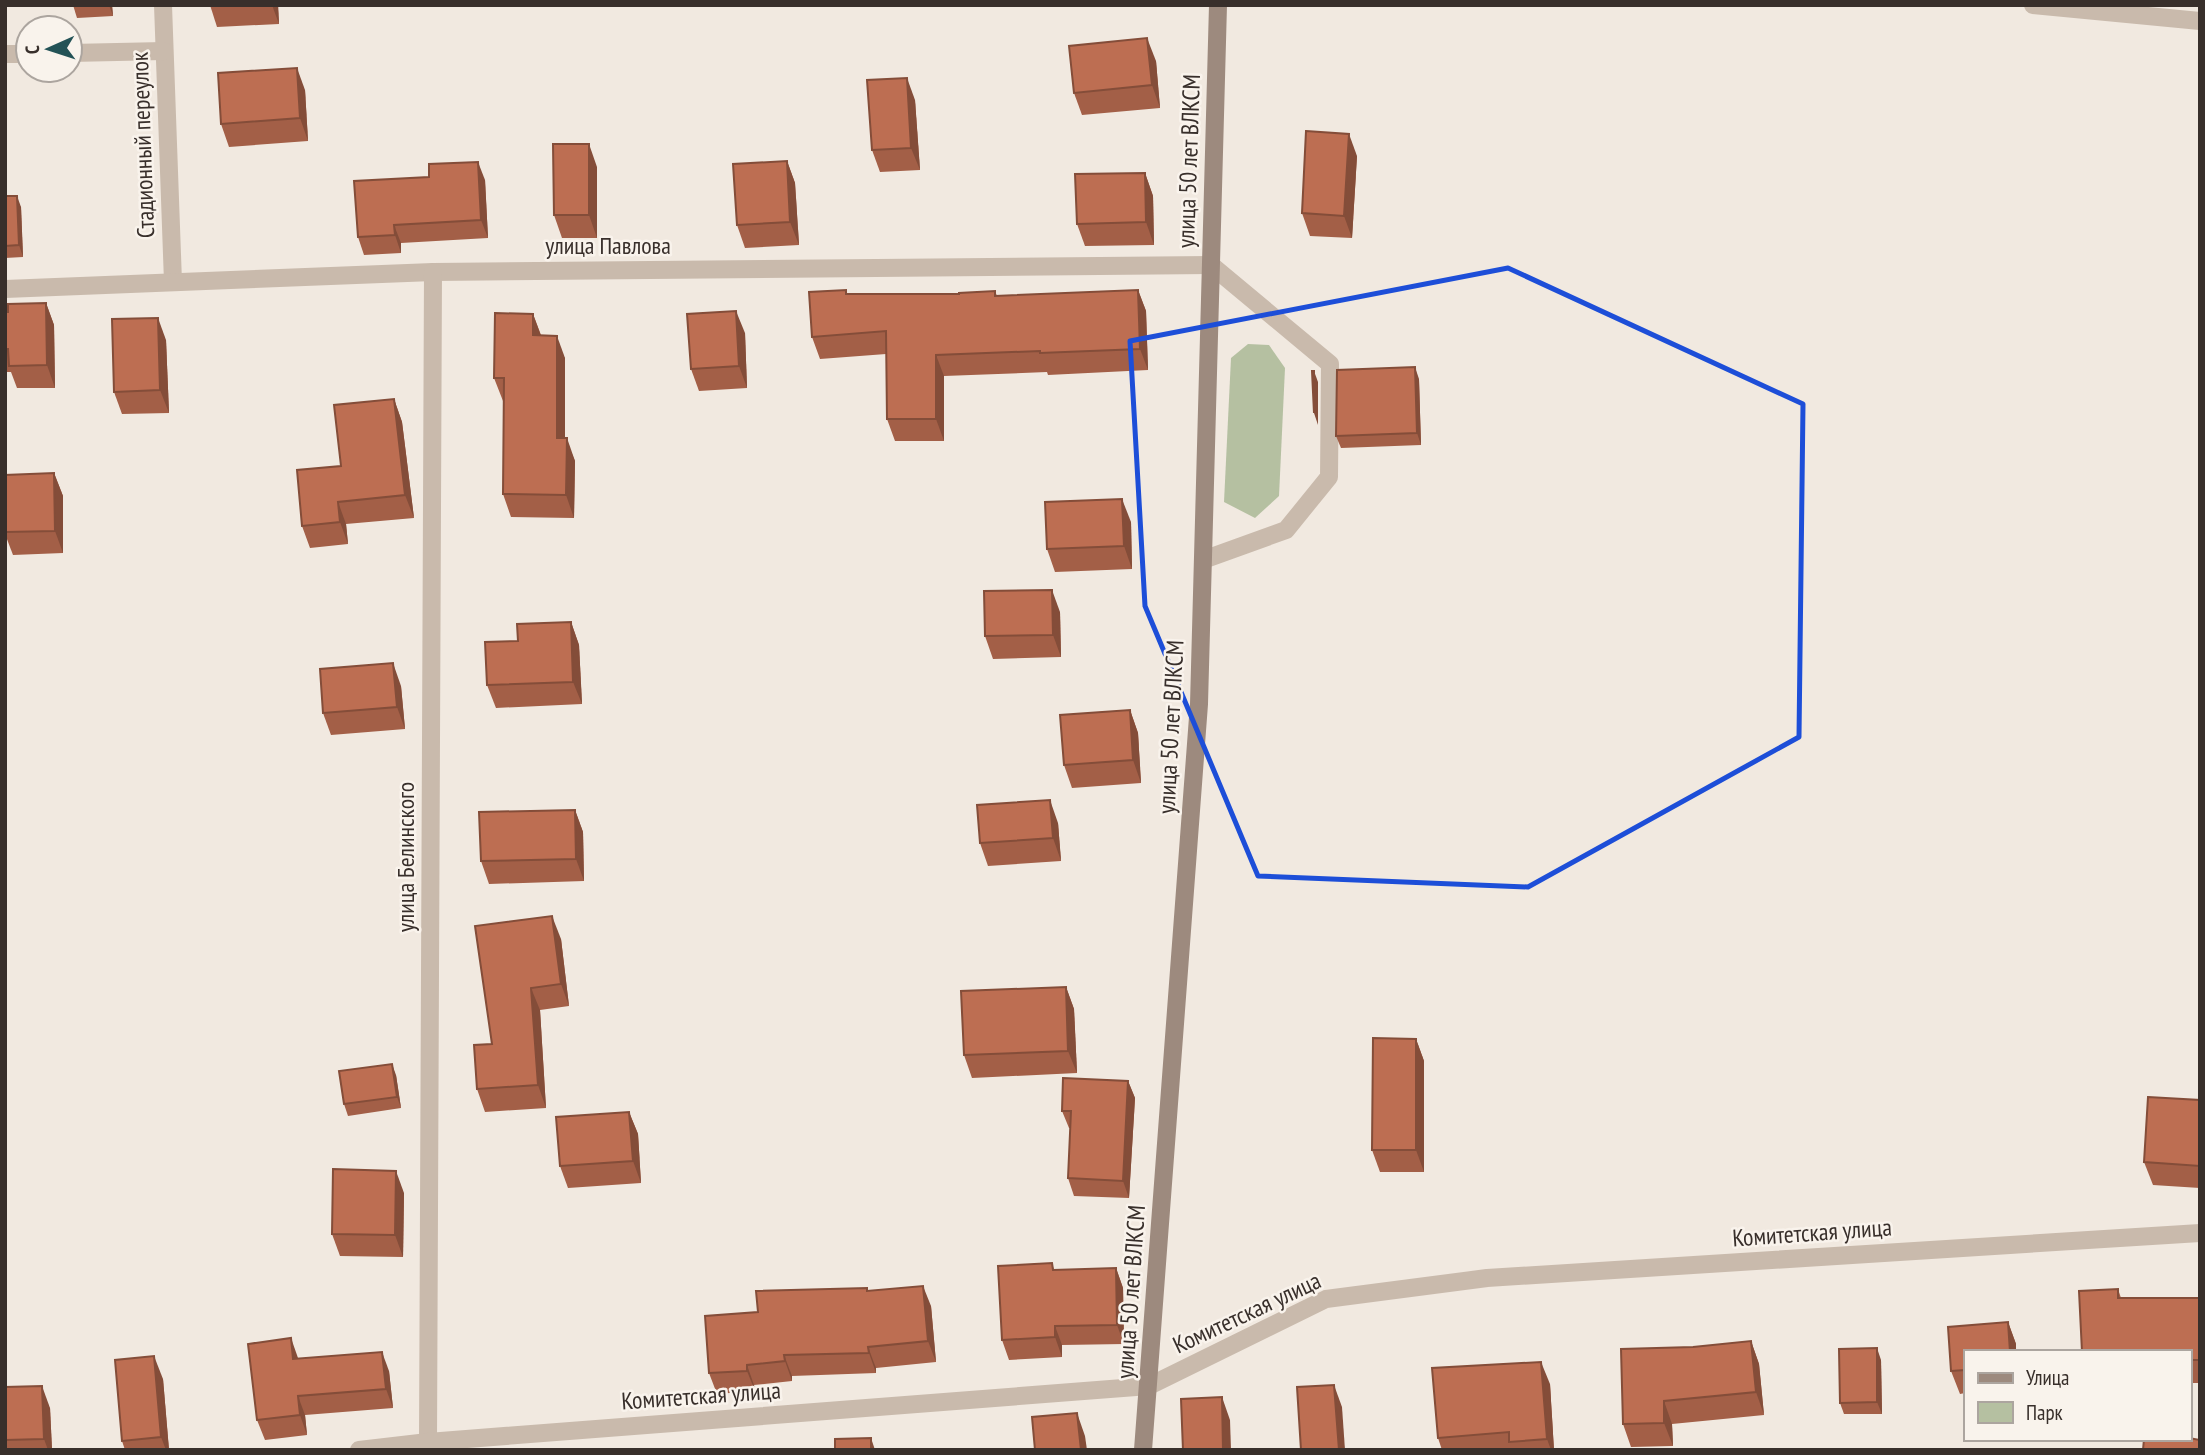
<svg xmlns="http://www.w3.org/2000/svg" width="2205" height="1455" viewBox="0 0 2205 1455" font-family="'PT Sans Narrow',sans-serif">
<style>
.green{fill:#b5c0a1}
.lines{fill:none;stroke-linecap:round;stroke-linejoin:round}
.lane{stroke:#c9baac;stroke-width:18}
.street{stroke:#c9baac;stroke-width:18}
.secondary{stroke:#9d8a7e;stroke-width:18}
.wall{fill:#a35f47}
.shaded-wall{fill:#844d39}
.building{fill:#bd6e52;stroke:#844d39;stroke-width:2}
.marked{fill:none;stroke:#1d4ed8;stroke-width:5;stroke-linejoin:round}
.labels{text-anchor:middle;stroke-width:5;stroke-linejoin:round;paint-order:stroke}
.street-label{font-size:24px;fill:#382f2b;stroke:#f9f3ec}
</style>
<rect width="100%" height="100%" fill="#f1e9e0"/>
<!-- green -->
<path class="green" d="M 1248,344 L 1269,345 L 1285,368 L 1279,496 L 1255,518 L 1224,502 L 1231,358 Z"/>
<g class="lines">
<!-- lane -->
<path class="lane" d="M 1203,560 L 1286,530 L 1329,477 L 1330,364 L 1211,265"/>
<!-- street -->
<g class="street">
<path d="M 163,5 L 173,282"/>
<path d="M 2033,5 L 2200,21"/>
<path d="M 70,53 L 164,51"/>
<path d="M 5,54 L 28,54"/>
<path d="M 5,289 L 433,272 L 1211,265"/>
<path d="M 428,1442 L 433,272"/>
<path d="M 359,1450 L 428,1442 L 1149,1386 L 1326,1299 L 1487,1278 L 2200,1233"/>
</g>
<!-- secondary -->
<path class="secondary" d="M 1143,1450 L 1199,704 L 1218,5"/>
</g>
<!-- wall -->
<g class="wall">
<path d="M 73,5 L 112,5 L 113,16 L 77,18 Z"/>
<path d="M 210,5 L 278,5 L 279,24 L 217,27 Z"/>
<path d="M 1156,61 L 1160,108 L 1082,115 L 1074,93 Z"/>
<path d="M 305,90 L 308,141 L 229,147 L 221,124 Z"/>
<path d="M 915,100 L 920,170 L 880,172 L 872,150 Z"/>
<path d="M 1357,156 L 1352,238 L 1310,236 L 1302,213 Z"/>
<path d="M 787,161 L 795,183 L 799,245 L 745,248 L 737,225 Z"/>
<path d="M 597,167 L 597,238 L 562,238 L 554,215 Z"/>
<path d="M 1145,173 L 1153,196 L 1154,245 L 1085,246 L 1077,224 Z"/>
<path d="M 485,180 L 488,238 L 401,243 L 401,253 L 364,255 L 358,237 Z"/>
<path d="M 5,196 L 21,207 L 23,257 L 5,258 Z"/>
<path d="M 846,290 L 847,294 L 959,294 L 995,291 L 997,296 L 1138,290 L 1146,311 L 1148,370 L 1048,375 L 1047,372 L 944,376 L 944,441 L 895,441 L 887,419 L 886,354 L 820,359 L 812,337 Z"/>
<path d="M 46,303 L 54,325 L 55,388 L 17,388 L 11,372 L 5,372 L 5,312 Z"/>
<path d="M 533,314 L 541,335 L 565,358 L 565,438 L 575,461 L 574,518 L 511,517 L 503,494 L 504,401 L 503,401 L 494,378 Z"/>
<path d="M 745,333 L 747,388 L 699,391 L 691,369 Z"/>
<path d="M 166,340 L 169,413 L 122,414 L 114,392 Z"/>
<path d="M 1419,379 L 1421,445 L 1341,448 L 1336,436 Z"/>
<path d="M 394,399 L 402,422 L 414,518 L 346,524 L 348,544 L 310,548 L 302,526 L 341,466 Z"/>
<path d="M 54,473 L 63,496 L 63,553 L 13,555 L 5,534 L 5,475 Z"/>
<path d="M 1131,522 L 1132,569 L 1055,572 L 1047,549 Z"/>
<path d="M 1060,612 L 1061,657 L 993,659 L 985,636 Z"/>
<path d="M 571,622 L 579,645 L 582,704 L 496,708 L 487,685 L 518,641 Z"/>
<path d="M 401,686 L 405,729 L 331,735 L 323,713 Z"/>
<path d="M 1130,710 L 1138,733 L 1141,783 L 1072,788 L 1064,765 Z"/>
<path d="M 575,810 L 583,832 L 584,881 L 489,884 L 481,861 Z"/>
<path d="M 1058,823 L 1061,861 L 988,866 L 980,843 Z"/>
<path d="M 561,939 L 569,1006 L 540,1010 L 546,1108 L 485,1112 L 477,1089 L 492,1044 Z"/>
<path d="M 1066,987 L 1074,1009 L 1077,1073 L 972,1078 L 964,1055 Z"/>
<path d="M 1416,1039 L 1424,1061 L 1424,1172 L 1380,1172 L 1372,1150 Z"/>
<path d="M 396,1075 L 401,1108 L 348,1116 L 344,1104 Z"/>
<path d="M 1128,1081 L 1135,1098 L 1129,1198 L 1074,1196 L 1068,1178 L 1071,1128 L 1069,1128 L 1062,1111 Z"/>
<path d="M 2200,1100 L 2200,1188 L 2153,1185 L 2144,1162 Z"/>
<path d="M 629,1112 L 638,1134 L 641,1183 L 568,1188 L 560,1166 Z"/>
<path d="M 404,1193 L 403,1257 L 340,1256 L 332,1234 Z"/>
<path d="M 1052,1263 L 1054,1270 L 1116,1268 L 1123,1288 L 1124,1344 L 1062,1345 L 1062,1357 L 1009,1360 L 1002,1340 Z"/>
<path d="M 2118,1289 L 2121,1298 L 2200,1298 L 2200,1383 L 2189,1383 L 2189,1352 L 2082,1352 Z"/>
<path d="M 869,1291 L 931,1306 L 936,1362 L 876,1368 L 876,1373 L 792,1376 L 792,1381 L 754,1385 L 755,1391 L 717,1394 L 709,1373 L 758,1312 Z"/>
<path d="M 2008,1322 L 2016,1344 L 2016,1352 L 1965,1352 L 1965,1393 L 1960,1394 L 1951,1371 L 1948,1327 Z"/>
<path d="M 1751,1341 L 1759,1364 L 1764,1415 L 1672,1424 L 1673,1446 L 1631,1447 L 1623,1424 L 1693,1347 Z"/>
<path d="M 298,1359 L 389,1371 L 393,1408 L 305,1415 L 307,1435 L 265,1440 L 257,1420 Z"/>
<path d="M 1881,1360 L 1882,1414 L 1844,1414 L 1840,1403 Z"/>
<path d="M 163,1379 L 169,1450 L 125,1450 L 122,1441 Z"/>
<path d="M 1550,1384 L 1554,1450 L 1442,1450 L 1438,1438 Z"/>
<path d="M 5,1387 L 50,1408 L 52,1450 L 5,1450 Z"/>
</g>
<!-- shaded-wall -->
<g class="shaded-wall">
<path d="M 109,5 L 112,5 L 113,16 Z"/>
<path d="M 272,5 L 278,5 L 279,24 Z"/>
<path d="M 1147,38 L 1156,61 L 1160,108 L 1152,85 Z"/>
<path d="M 297,68 L 305,90 L 308,141 L 300,118 Z"/>
<path d="M 907,78 L 915,100 L 920,170 L 911,148 Z"/>
<path d="M 1349,134 L 1357,156 L 1352,238 L 1344,216 Z"/>
<path d="M 589,144 L 597,167 L 597,238 L 589,215 Z"/>
<path d="M 787,161 L 795,183 L 799,245 L 790,222 Z"/>
<path d="M 478,162 L 485,180 L 488,238 L 481,220 Z"/>
<path d="M 1145,173 L 1153,196 L 1154,245 L 1146,222 Z"/>
<path d="M 17,196 L 21,207 L 23,257 L 19,245 Z"/>
<path d="M 394,225 L 401,243 L 401,253 L 395,235 Z"/>
<path d="M 1138,290 L 1146,311 L 1148,370 L 1140,349 Z"/>
<path d="M 46,303 L 54,325 L 55,388 L 47,365 Z"/>
<path d="M 736,311 L 745,333 L 747,388 L 739,366 Z"/>
<path d="M 533,314 L 541,336 L 533,335 Z"/>
<path d="M 158,318 L 166,340 L 169,413 L 160,390 Z"/>
<path d="M 557,336 L 565,358 L 565,461 L 557,438 Z"/>
<path d="M 936,355 L 944,376 L 944,441 L 936,419 Z"/>
<path d="M 1415,367 L 1419,379 L 1421,445 L 1417,433 Z"/>
<path d="M 1314,371 L 1318,382 L 1318,425 L 1314,413 Z"/>
<path d="M 394,399 L 402,422 L 414,518 L 405,495 Z"/>
<path d="M 567,438 L 575,461 L 574,518 L 566,495 Z"/>
<path d="M 54,473 L 63,496 L 63,553 L 55,531 Z"/>
<path d="M 1122,499 L 1131,522 L 1132,569 L 1124,546 Z"/>
<path d="M 338,502 L 346,524 L 348,544 L 340,522 Z"/>
<path d="M 1052,590 L 1060,612 L 1061,657 L 1053,635 Z"/>
<path d="M 571,622 L 579,645 L 582,704 L 573,682 Z"/>
<path d="M 393,663 L 401,686 L 405,729 L 397,707 Z"/>
<path d="M 1130,710 L 1138,733 L 1141,783 L 1133,760 Z"/>
<path d="M 1050,800 L 1058,823 L 1061,861 L 1053,838 Z"/>
<path d="M 575,810 L 583,832 L 584,881 L 576,859 Z"/>
<path d="M 552,916 L 561,939 L 569,1006 L 561,984 Z"/>
<path d="M 1066,987 L 1074,1009 L 1077,1073 L 1068,1051 Z"/>
<path d="M 531,988 L 540,1010 L 546,1108 L 538,1085 Z"/>
<path d="M 1416,1039 L 1424,1061 L 1424,1172 L 1416,1150 Z"/>
<path d="M 392,1064 L 396,1075 L 401,1108 L 397,1097 Z"/>
<path d="M 1128,1081 L 1135,1098 L 1129,1198 L 1123,1181 Z"/>
<path d="M 629,1112 L 638,1134 L 641,1183 L 633,1161 Z"/>
<path d="M 396,1171 L 404,1193 L 403,1257 L 395,1235 Z"/>
<path d="M 1116,1268 L 1123,1288 L 1124,1344 L 1117,1325 Z"/>
<path d="M 923,1286 L 931,1306 L 936,1362 L 928,1341 Z"/>
<path d="M 2008,1322 L 2016,1344 L 2016,1352 L 2010,1352 Z"/>
<path d="M 1055,1326 L 1062,1345 L 1062,1357 L 1055,1337 Z"/>
<path d="M 291,1338 L 298,1358 L 300,1379 L 293,1359 Z"/>
<path d="M 1751,1341 L 1759,1364 L 1764,1415 L 1756,1392 Z"/>
<path d="M 868,1347 L 876,1368 L 876,1373 L 869,1353 Z"/>
<path d="M 1877,1348 L 1881,1360 L 1882,1414 L 1877,1402 Z"/>
<path d="M 382,1352 L 389,1371 L 393,1408 L 386,1389 Z"/>
<path d="M 784,1355 L 792,1376 L 792,1381 L 785,1361 Z"/>
<path d="M 154,1356 L 163,1379 L 169,1450 L 166,1450 L 161,1437 Z"/>
<path d="M 1541,1362 L 1550,1384 L 1554,1450 L 1551,1450 L 1547,1439 Z"/>
<path d="M 747,1365 L 754,1385 L 755,1391 L 747,1371 Z"/>
<path d="M 1334,1385 L 1342,1407 L 1345,1450 L 1339,1450 Z"/>
<path d="M 42,1386 L 50,1408 L 52,1450 L 48,1450 L 44,1439 Z"/>
<path d="M 298,1396 L 305,1415 L 307,1435 L 300,1415 Z"/>
<path d="M 1222,1397 L 1230,1420 L 1231,1450 L 1223,1450 Z"/>
<path d="M 1664,1401 L 1672,1424 L 1673,1446 L 1664,1423 Z"/>
<path d="M 1077,1413 L 1085,1436 L 1087,1450 L 1081,1450 Z"/>
<path d="M 871,1438 L 875,1450 L 871,1450 Z"/>
</g>
<!-- building -->
<g class="building">
<path d="M 1147,38 L 1152,85 L 1074,93 L 1069,46 Z"/>
<path d="M 297,68 L 300,118 L 221,124 L 218,73 Z"/>
<path d="M 907,78 L 911,148 L 872,150 L 867,80 Z"/>
<path d="M 1306,131 L 1349,134 L 1344,216 L 1302,213 Z"/>
<path d="M 553,144 L 589,144 L 589,215 L 554,215 Z"/>
<path d="M 787,161 L 790,222 L 737,225 L 733,164 Z"/>
<path d="M 478,162 L 481,220 L 394,225 L 395,235 L 358,237 L 354,181 L 429,177 L 429,164 Z"/>
<path d="M 1145,173 L 1146,222 L 1077,224 L 1075,174 Z"/>
<path d="M 5,196 L 17,196 L 19,245 L 5,246 Z"/>
<path d="M 846,290 L 846,294 L 959,294 L 959,293 L 995,291 L 995,296 L 1138,290 L 1140,349 L 1040,353 L 1040,351 L 936,355 L 936,419 L 887,419 L 886,331 L 812,337 L 809,292 Z"/>
<path d="M 46,303 L 47,365 L 9,366 L 8,349 L 5,349 L 5,312 L 8,312 L 8,304 Z"/>
<path d="M 736,311 L 739,366 L 691,369 L 687,314 Z"/>
<path d="M 495,313 L 533,314 L 533,335 L 557,336 L 557,438 L 567,438 L 566,495 L 503,494 L 504,378 L 494,378 Z"/>
<path d="M 158,318 L 160,390 L 114,392 L 112,319 Z"/>
<path d="M 1415,367 L 1417,433 L 1336,436 L 1337,370 Z"/>
<path d="M 1312,371 L 1314,371 L 1314,413 Z"/>
<path d="M 394,399 L 405,495 L 338,502 L 340,522 L 302,526 L 297,470 L 341,466 L 334,405 Z"/>
<path d="M 54,473 L 55,531 L 5,532 L 5,475 Z"/>
<path d="M 1122,499 L 1124,546 L 1047,549 L 1045,502 Z"/>
<path d="M 1052,590 L 1053,635 L 985,636 L 984,591 Z"/>
<path d="M 571,622 L 573,682 L 487,685 L 485,642 L 518,641 L 517,624 Z"/>
<path d="M 393,663 L 397,707 L 323,713 L 320,669 Z"/>
<path d="M 1130,710 L 1133,760 L 1064,765 L 1060,715 Z"/>
<path d="M 1050,800 L 1053,838 L 980,843 L 977,805 Z"/>
<path d="M 575,810 L 576,859 L 481,861 L 479,812 Z"/>
<path d="M 552,916 L 561,984 L 531,988 L 538,1085 L 477,1089 L 474,1045 L 492,1044 L 475,926 Z"/>
<path d="M 1066,987 L 1068,1051 L 964,1055 L 961,991 Z"/>
<path d="M 1373,1038 L 1416,1039 L 1416,1150 L 1372,1150 Z"/>
<path d="M 392,1064 L 397,1097 L 344,1104 L 339,1071 Z"/>
<path d="M 1063,1078 L 1128,1081 L 1123,1181 L 1068,1178 L 1071,1111 L 1062,1111 Z"/>
<path d="M 2148,1097 L 2200,1100 L 2200,1166 L 2144,1162 Z"/>
<path d="M 629,1112 L 633,1161 L 560,1166 L 556,1117 Z"/>
<path d="M 333,1169 L 396,1171 L 395,1235 L 332,1234 Z"/>
<path d="M 1052,1263 L 1053,1270 L 1116,1268 L 1117,1325 L 1055,1326 L 1055,1337 L 1002,1340 L 998,1266 Z"/>
<path d="M 923,1286 L 928,1341 L 868,1347 L 869,1353 L 784,1355 L 785,1361 L 747,1365 L 747,1371 L 709,1373 L 705,1316 L 758,1312 L 756,1291 L 867,1288 L 867,1291 Z"/>
<path d="M 2118,1289 L 2118,1298 L 2200,1298 L 2200,1360 L 2189,1360 L 2189,1352 L 2082,1352 L 2079,1291 Z"/>
<path d="M 2008,1322 L 2010,1352 L 1965,1352 L 1965,1370 L 1951,1371 L 1948,1327 Z"/>
<path d="M 291,1338 L 293,1359 L 382,1352 L 386,1389 L 298,1396 L 300,1415 L 257,1420 L 248,1344 Z"/>
<path d="M 1751,1341 L 1756,1392 L 1664,1401 L 1664,1423 L 1623,1424 L 1621,1349 L 1693,1347 Z"/>
<path d="M 1877,1348 L 1877,1402 L 1840,1403 L 1839,1349 Z"/>
<path d="M 154,1356 L 161,1437 L 122,1441 L 115,1360 Z"/>
<path d="M 1541,1362 L 1547,1439 L 1509,1442 L 1509,1432 L 1438,1438 L 1432,1368 Z"/>
<path d="M 1334,1385 L 1339,1450 L 1301,1450 L 1297,1387 Z"/>
<path d="M 42,1386 L 44,1439 L 5,1440 L 5,1387 Z"/>
<path d="M 1222,1397 L 1223,1450 L 1183,1450 L 1181,1399 Z"/>
<path d="M 1077,1413 L 1081,1450 L 1035,1450 L 1032,1417 Z"/>
<path d="M 871,1438 L 871,1450 L 835,1450 L 835,1439 Z"/>
<path d="M 2189,1438 L 2200,1440 L 2200,1450 L 2143,1450 L 2144,1439 L 2189,1439 Z"/>
</g>
<!-- marked area -->
<path class="marked" d="M 1508,268 L 1803,404 L 1799,737 L 1528,887 L 1258,876 L 1145,606 L 1130,341 Z"/>
<g class="labels">
<!-- street labels -->
<g class="street-label">
<text transform="translate(143 145) rotate(-92)" y="8">Стадионный переулок</text>
<text transform="translate(1189 161) rotate(-88)" y="8">улица 50 лет ВЛКСМ</text>
<text x="608" y="254">улица Павлова</text>
<text transform="translate(1171 727) rotate(-87)" y="8">улица 50 лет ВЛКСМ</text>
<text transform="translate(406 857) rotate(-90)" y="8">улица Белинского</text>
<text transform="translate(1812 1233) rotate(-4)" y="8">Комитетская улица</text>
<text transform="translate(1131 1292) rotate(-86)" y="8">улица 50 лет ВЛКСМ</text>
<text transform="translate(1247 1313) rotate(-25)" y="8">Комитетская улица</text>
<text transform="translate(701 1396) rotate(-4)" y="8">Комитетская улица</text>
</g>
</g>
<!-- border -->
<rect width="2205" height="1455" fill="none" stroke="#382f2b" stroke-width="14"/>
<!-- legend -->
<rect x="1964" y="1350" width="228" height="91" fill="#f9f3ec" stroke="#aca59f" stroke-width="2"/>
<rect x="1978" y="1373" width="35" height="10" fill="#9d8a7e" stroke="#aca59f" stroke-width="2"/>
<text x="2026" y="1385" font-size="21" fill="#382f2b">Улица</text>
<rect x="1978" y="1402" width="35" height="21" fill="#b5c0a1" stroke="#aca59f" stroke-width="2"/>
<text x="2026" y="1420" font-size="21" fill="#382f2b">Парк</text>
<!-- north arrow -->
<g transform="translate(49 49) rotate(267)"><circle r="33" fill="#f9f3ec" stroke="#aca59f" stroke-width="2"/>
<path d="M0-5L12 26L0 18L-12 26Z" fill="#235256"/>
<text y="-10" font-size="19" font-weight="bold" text-anchor="middle" fill="#382f2b">С</text>
</g>
</svg>
